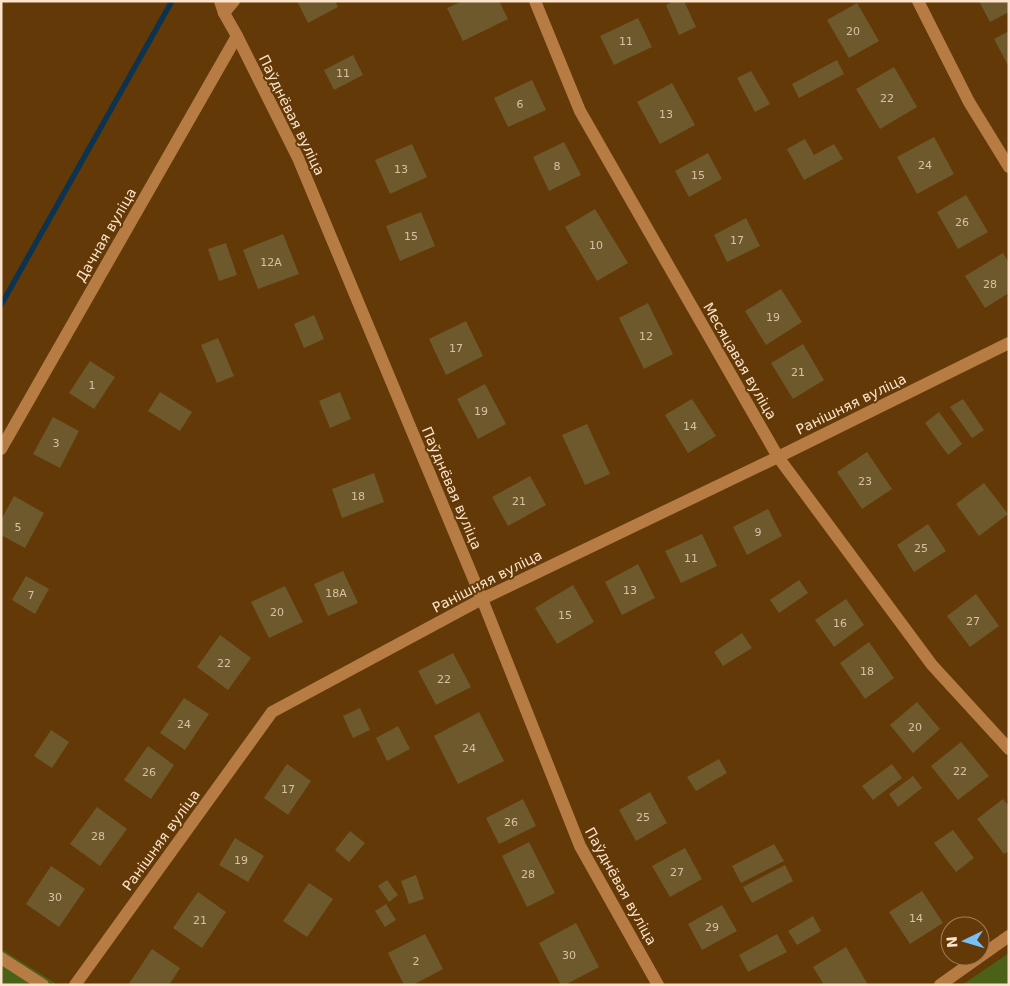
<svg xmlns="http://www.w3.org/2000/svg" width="1010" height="986" viewBox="0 0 1010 986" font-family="'DejaVu Sans',sans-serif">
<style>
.green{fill:#4c6118}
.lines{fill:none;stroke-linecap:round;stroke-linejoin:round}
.stream{stroke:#0c3451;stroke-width:5.5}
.building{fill:#6e592d}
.minor{stroke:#b67c43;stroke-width:12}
.labels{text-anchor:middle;stroke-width:4;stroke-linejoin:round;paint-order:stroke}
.number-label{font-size:11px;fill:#d8c0a4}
.street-label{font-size:14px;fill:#fce3cc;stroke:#623907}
</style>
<rect width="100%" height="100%" fill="#623907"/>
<!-- green -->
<g class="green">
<path d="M 1,949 L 58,985 L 1,985 Z"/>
<path d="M 1009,953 L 1009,985 L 962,985 Z"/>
</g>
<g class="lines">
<!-- stream -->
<path class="stream" d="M 1,305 L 172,1"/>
</g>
<!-- building -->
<g class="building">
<path d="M 297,1 L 335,1 L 338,7 L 308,23 Z"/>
<path d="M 463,1 L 499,1 L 508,19 L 463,41 L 447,8 Z"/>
<path d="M 674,1 L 684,1 L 696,27 L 679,35 L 666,5 Z"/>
<path d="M 979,1 L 1009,1 L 1009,12 L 990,22 Z"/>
<path d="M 857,3 L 879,41 L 849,58 L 827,20 Z"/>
<path d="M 638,18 L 652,47 L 614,65 L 600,36 Z"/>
<path d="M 1009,31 L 1009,67 L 994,39 Z"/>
<path d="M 353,55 L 363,75 L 334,90 L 324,70 Z"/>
<path d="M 837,60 L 844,74 L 799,98 L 792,84 Z"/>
<path d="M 894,67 L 917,107 L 880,129 L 856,89 Z"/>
<path d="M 751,71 L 770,104 L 755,112 L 737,78 Z"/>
<path d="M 532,80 L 546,110 L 508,127 L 494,98 Z"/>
<path d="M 672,83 L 695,125 L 660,144 L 637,102 Z"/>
<path d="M 934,137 L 954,174 L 917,194 L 897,157 Z"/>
<path d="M 805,139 L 814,155 L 834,144 L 843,159 L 804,180 L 787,149 Z"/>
<path d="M 564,142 L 581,175 L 549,191 L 533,157 Z"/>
<path d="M 412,144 L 427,177 L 390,194 L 375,160 Z"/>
<path d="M 708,153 L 722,179 L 689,197 L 675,171 Z"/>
<path d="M 966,195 L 988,232 L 958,249 L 937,212 Z"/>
<path d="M 595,209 L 628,263 L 597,281 L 565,227 Z"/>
<path d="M 421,212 L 435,246 L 400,261 L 386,226 Z"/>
<path d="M 746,218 L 760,246 L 727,262 L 714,235 Z"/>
<path d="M 283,234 L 299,274 L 258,289 L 243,250 Z"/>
<path d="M 226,243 L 237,275 L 219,281 L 208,249 Z"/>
<path d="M 1003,253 L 1009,263 L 1009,293 L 985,308 L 965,276 Z"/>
<path d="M 781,289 L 802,322 L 766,345 L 745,311 Z"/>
<path d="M 648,303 L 673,354 L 644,369 L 619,318 Z"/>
<path d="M 314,315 L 324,339 L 304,348 L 294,324 Z"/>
<path d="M 466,321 L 483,356 L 446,375 L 429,339 Z"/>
<path d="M 218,338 L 234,376 L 217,383 L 201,345 Z"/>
<path d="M 803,344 L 824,380 L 793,399 L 771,363 Z"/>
<path d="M 90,361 L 115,377 L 94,409 L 69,393 Z"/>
<path d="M 485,384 L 506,424 L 478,439 L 457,399 Z"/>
<path d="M 160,392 L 192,412 L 180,431 L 148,411 Z"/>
<path d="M 340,392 L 351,419 L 330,428 L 319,401 Z"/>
<path d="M 692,399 L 716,436 L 688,453 L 665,415 Z"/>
<path d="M 963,399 L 984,430 L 972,438 L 950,407 Z"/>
<path d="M 939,412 L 962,444 L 948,455 L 925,423 Z"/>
<path d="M 53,417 L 79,431 L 60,468 L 33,454 Z"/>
<path d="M 587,424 L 610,474 L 585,485 L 562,435 Z"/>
<path d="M 867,452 L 892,489 L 862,509 L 837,472 Z"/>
<path d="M 374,473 L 384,502 L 342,518 L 332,489 Z"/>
<path d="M 530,476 L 546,505 L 508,526 L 492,497 Z"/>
<path d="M 984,483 L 1008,514 L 979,536 L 956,504 Z"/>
<path d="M 14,496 L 44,513 L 25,548 L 1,535 L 1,520 Z"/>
<path d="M 768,509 L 782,536 L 747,555 L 733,527 Z"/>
<path d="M 928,524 L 946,551 L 914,572 L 897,545 Z"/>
<path d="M 702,534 L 717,566 L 681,583 L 665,551 Z"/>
<path d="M 638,564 L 655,598 L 622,615 L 605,582 Z"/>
<path d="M 343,571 L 358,603 L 328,616 L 314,584 Z"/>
<path d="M 26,576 L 49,589 L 35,614 L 12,600 Z"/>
<path d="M 799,580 L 808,593 L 779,613 L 770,600 Z"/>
<path d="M 573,585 L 594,622 L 557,644 L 535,608 Z"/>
<path d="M 285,586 L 303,622 L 269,638 L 251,602 Z"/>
<path d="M 976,594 L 999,626 L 970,647 L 947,616 Z"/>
<path d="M 846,599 L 864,625 L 834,647 L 815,620 Z"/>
<path d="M 742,633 L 752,648 L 723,666 L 714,652 Z"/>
<path d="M 220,635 L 251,658 L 228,690 L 197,667 Z"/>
<path d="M 869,642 L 894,678 L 865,699 L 840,663 Z"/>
<path d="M 453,653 L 471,687 L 436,705 L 418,671 Z"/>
<path d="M 184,698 L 209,714 L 185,750 L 160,733 Z"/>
<path d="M 917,702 L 940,729 L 913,753 L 890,725 Z"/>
<path d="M 360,708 L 370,730 L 353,738 L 343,716 Z"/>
<path d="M 479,712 L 504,761 L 458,784 L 434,736 Z"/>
<path d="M 398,726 L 410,749 L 387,761 L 376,738 Z"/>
<path d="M 51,730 L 69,742 L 52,768 L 34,756 Z"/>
<path d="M 961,742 L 989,776 L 958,800 L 931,766 Z"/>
<path d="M 148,746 L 174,765 L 151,799 L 124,780 Z"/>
<path d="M 719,759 L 727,773 L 696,791 L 687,777 Z"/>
<path d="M 287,764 L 311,781 L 288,815 L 264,798 Z"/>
<path d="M 892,764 L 902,778 L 873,800 L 862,786 Z"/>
<path d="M 913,776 L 922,788 L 898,807 L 889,794 Z"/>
<path d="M 650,792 L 667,823 L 636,841 L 619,810 Z"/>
<path d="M 523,799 L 536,826 L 499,844 L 486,818 Z"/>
<path d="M 1003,799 L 1009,806 L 1009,851 L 1004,854 L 977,819 Z"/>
<path d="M 97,807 L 127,829 L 100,866 L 70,844 Z"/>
<path d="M 953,830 L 974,858 L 956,872 L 934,843 Z"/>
<path d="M 350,831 L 365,843 L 349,862 L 335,850 Z"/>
<path d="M 235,838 L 264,856 L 248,882 L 219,865 Z"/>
<path d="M 529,842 L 555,893 L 527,907 L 502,856 Z"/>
<path d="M 774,844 L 784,861 L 741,883 L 732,866 Z"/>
<path d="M 685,848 L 702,879 L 670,897 L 652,866 Z"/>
<path d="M 785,865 L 793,881 L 752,903 L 743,887 Z"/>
<path d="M 51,866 L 85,889 L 59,927 L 26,904 Z"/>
<path d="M 416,875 L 424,899 L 409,904 L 401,881 Z"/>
<path d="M 387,880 L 398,895 L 389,902 L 378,886 Z"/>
<path d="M 309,883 L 333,899 L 307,937 L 283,921 Z"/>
<path d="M 922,891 L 943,923 L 910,944 L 889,912 Z"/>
<path d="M 198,892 L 226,912 L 202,948 L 173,928 Z"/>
<path d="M 386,904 L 396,920 L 385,927 L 375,911 Z"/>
<path d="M 722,905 L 737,931 L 702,950 L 688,924 Z"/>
<path d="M 813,916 L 821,931 L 797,945 L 788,931 Z"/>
<path d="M 576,923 L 599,967 L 565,985 L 561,985 L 539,943 Z"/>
<path d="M 425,934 L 443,969 L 413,985 L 404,985 L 388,953 Z"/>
<path d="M 777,934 L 787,952 L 748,972 L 739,955 Z"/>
<path d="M 846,947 L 868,985 L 824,985 L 813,967 Z"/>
<path d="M 152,949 L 180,968 L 169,985 L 128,985 Z"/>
</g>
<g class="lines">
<!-- minor -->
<g class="minor">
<path d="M 220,1 L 224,13 L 237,36 L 298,158 L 482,599 L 580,846 L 658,985"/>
<path d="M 535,1 L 580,111 L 778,457 L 932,665 L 1009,749"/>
<path d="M 918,1 L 969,102 L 1009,167"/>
<path d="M 224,13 L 234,1"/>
<path d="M 1,449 L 237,36"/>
<path d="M 1,958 L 43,985"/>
<path d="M 75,985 L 272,712 L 482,599 L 778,457 L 1009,343"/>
<path d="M 940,985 L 1009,936"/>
</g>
</g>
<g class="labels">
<!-- number labels -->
<g class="number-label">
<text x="853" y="35">20</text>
<text x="626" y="45">11</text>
<text x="343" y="77">11</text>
<text x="887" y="102">22</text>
<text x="520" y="108">6</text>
<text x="666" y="118">13</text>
<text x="925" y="169">24</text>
<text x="557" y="170">8</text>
<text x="401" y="173">13</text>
<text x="698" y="179">15</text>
<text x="962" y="226">26</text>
<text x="411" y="240">15</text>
<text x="737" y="244">17</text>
<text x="596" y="249">10</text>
<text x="271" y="266">12А</text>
<text x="990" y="288">28</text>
<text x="773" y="321">19</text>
<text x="646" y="340">12</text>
<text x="456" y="352">17</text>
<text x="798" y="376">21</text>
<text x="92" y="389">1</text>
<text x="481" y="415">19</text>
<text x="690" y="430">14</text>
<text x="56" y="447">3</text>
<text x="865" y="485">23</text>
<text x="358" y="500">18</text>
<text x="519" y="505">21</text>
<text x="18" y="531">5</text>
<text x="758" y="536">9</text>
<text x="921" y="552">25</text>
<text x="691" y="562">11</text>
<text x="630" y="594">13</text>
<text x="336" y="597">18А</text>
<text x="31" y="599">7</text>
<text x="277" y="616">20</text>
<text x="565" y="619">15</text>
<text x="973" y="625">27</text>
<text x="840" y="627">16</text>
<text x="224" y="667">22</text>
<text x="867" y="675">18</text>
<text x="444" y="683">22</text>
<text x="184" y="728">24</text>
<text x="915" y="731">20</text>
<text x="469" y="752">24</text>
<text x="960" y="775">22</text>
<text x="149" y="776">26</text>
<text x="288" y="793">17</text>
<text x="643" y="821">25</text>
<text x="511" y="826">26</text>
<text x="98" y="840">28</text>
<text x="241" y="864">19</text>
<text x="677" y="876">27</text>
<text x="528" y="878">28</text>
<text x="55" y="901">30</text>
<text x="916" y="922">14</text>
<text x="200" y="924">21</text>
<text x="712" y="931">29</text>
<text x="569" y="959">30</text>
<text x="416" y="965">2</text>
</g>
<!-- street labels -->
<g class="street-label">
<text transform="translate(292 115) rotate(64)" y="5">Паўднёвая вуліца</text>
<text transform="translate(106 235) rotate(-60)" y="5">Дачная вуліца</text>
<text transform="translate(740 361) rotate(60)" y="5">Месяцавая вуліца</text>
<text transform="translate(851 404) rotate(-26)" y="5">Ранішняя вуліца</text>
<text transform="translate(452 488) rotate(67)" y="5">Паўднёвая вуліца</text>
<text transform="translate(487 581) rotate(-27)" y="5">Ранішняя вуліца</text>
<text transform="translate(161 840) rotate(-54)" y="5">Ранішняя вуліца</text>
<text transform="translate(621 886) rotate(61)" y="5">Паўднёвая вуліца</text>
</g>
</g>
<!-- border -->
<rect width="1010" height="986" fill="none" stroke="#fce3cc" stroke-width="5"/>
<!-- north arrow -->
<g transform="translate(965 941) rotate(265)"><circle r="24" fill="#623907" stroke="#a07d56"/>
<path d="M0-4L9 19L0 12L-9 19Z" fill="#79bff8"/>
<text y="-8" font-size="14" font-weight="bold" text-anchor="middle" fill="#fce3cc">N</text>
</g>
</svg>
